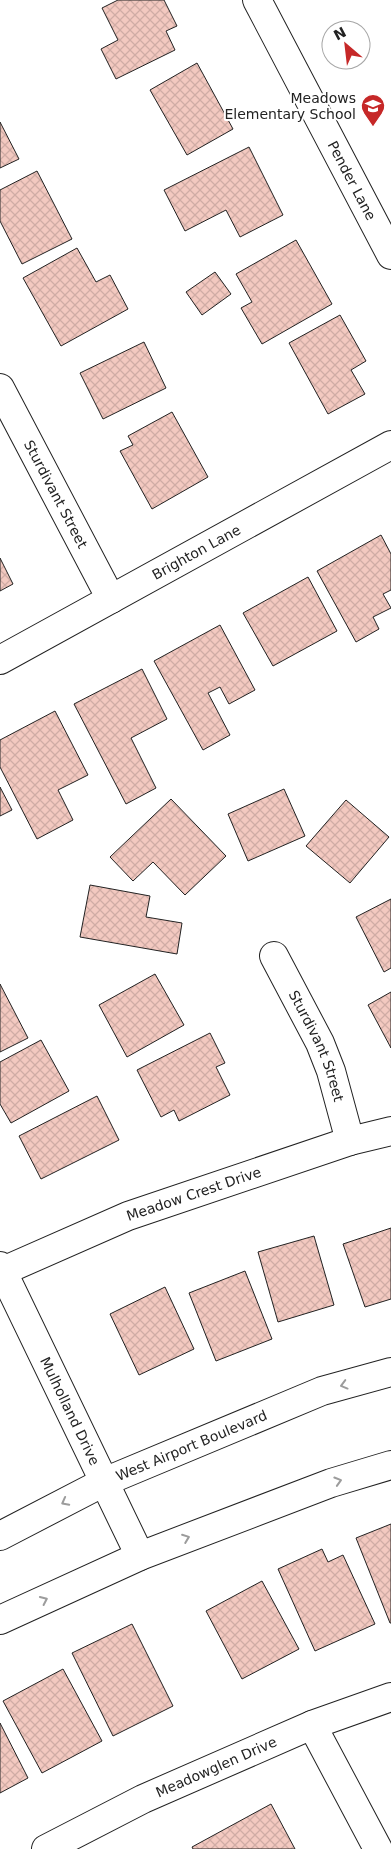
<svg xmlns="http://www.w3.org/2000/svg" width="391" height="1849" viewBox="0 0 391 1849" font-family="'DejaVu Sans',sans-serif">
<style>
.building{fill:url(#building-cross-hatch);stroke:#222}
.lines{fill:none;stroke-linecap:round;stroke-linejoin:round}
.minor-casing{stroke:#222;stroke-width:30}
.major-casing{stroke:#222;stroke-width:30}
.minor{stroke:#fff;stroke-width:28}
.major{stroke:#fff;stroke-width:28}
.oneway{stroke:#9c9c9c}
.labels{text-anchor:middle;stroke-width:4;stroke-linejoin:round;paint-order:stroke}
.poi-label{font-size:14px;fill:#222;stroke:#fff;text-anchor:end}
.street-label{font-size:14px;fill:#222;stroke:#fff}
</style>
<defs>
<pattern id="building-cross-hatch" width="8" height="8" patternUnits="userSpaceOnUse" patternTransform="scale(1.25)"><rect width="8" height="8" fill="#f3c9c0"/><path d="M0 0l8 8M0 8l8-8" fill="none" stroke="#d0aca5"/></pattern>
</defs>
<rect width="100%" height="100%" fill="#fff"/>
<!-- building -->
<g class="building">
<path d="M 118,0 L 164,0 L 177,26 L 166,31 L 175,50 L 116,79 L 101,49 L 118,40 L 102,8 Z"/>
<path d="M 197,63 L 233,129 L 187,155 L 150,90 Z"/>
<path d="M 0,122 L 19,159 L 0,168 Z"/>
<path d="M 249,147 L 283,215 L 240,237 L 226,210 L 185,231 L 164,190 Z"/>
<path d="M 37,171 L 72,239 L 22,264 L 0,221 L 0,190 Z"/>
<path d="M 296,240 L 332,304 L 262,344 L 241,308 L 252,302 L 236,274 Z"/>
<path d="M 77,248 L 96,282 L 110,275 L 128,309 L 61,346 L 23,278 Z"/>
<path d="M 215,272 L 231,294 L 202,315 L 186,292 Z"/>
<path d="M 340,315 L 366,361 L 351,370 L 365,394 L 328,414 L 289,343 Z"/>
<path d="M 144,342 L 166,388 L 103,419 L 80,373 Z"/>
<path d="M 172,412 L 208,477 L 152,509 L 120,451 L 133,445 L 128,436 Z"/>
<path d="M 381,535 L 391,554 L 391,590 L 383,594 L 391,608 L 373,617 L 379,629 L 356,642 L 317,571 Z"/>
<path d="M 0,558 L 13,584 L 0,591 Z"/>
<path d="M 308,577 L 337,631 L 273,666 L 243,613 Z"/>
<path d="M 220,625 L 255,690 L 229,704 L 220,687 L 208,693 L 230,735 L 203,750 L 154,661 Z"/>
<path d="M 142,669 L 167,719 L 131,738 L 156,788 L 126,804 L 74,704 Z"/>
<path d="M 55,711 L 88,775 L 58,790 L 73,820 L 37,839 L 0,767 L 0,740 Z"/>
<path d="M 0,787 L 12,810 L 0,816 Z"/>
<path d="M 284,789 L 305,836 L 248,861 L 228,814 Z"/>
<path d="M 171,799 L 226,856 L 185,895 L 153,862 L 133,881 L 110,857 Z"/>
<path d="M 346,800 L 389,837 L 350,883 L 306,846 Z"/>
<path d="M 90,885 L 150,896 L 146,917 L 182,923 L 177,954 L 80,937 Z"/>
<path d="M 391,899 L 391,968 L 384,972 L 356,917 Z"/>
<path d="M 155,974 L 184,1025 L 127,1057 L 99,1005 Z"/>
<path d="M 0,984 L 28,1038 L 0,1052 Z"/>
<path d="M 391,992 L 391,1048 L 368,1005 Z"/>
<path d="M 210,1033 L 225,1063 L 216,1067 L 230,1095 L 179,1121 L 174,1110 L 161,1117 L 137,1070 Z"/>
<path d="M 41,1040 L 69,1091 L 11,1123 L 0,1104 L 0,1062 Z"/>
<path d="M 97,1096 L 119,1140 L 41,1179 L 19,1136 Z"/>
<path d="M 391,1228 L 391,1299 L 365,1307 L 343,1244 Z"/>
<path d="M 314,1236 L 334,1305 L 278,1322 L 258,1252 Z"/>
<path d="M 245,1271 L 272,1339 L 216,1361 L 189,1293 Z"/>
<path d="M 165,1287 L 194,1349 L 139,1375 L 110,1314 Z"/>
<path d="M 391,1524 L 391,1623 L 390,1623 L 356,1538 Z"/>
<path d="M 322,1549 L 328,1562 L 343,1555 L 375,1624 L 315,1651 L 278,1569 Z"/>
<path d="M 262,1581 L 299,1649 L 242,1679 L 206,1611 Z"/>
<path d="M 132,1624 L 173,1706 L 113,1736 L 72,1653 Z"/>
<path d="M 63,1669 L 102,1741 L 42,1773 L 3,1701 Z"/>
<path d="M 0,1723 L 28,1778 L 0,1793 Z"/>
<path d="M 271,1804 L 295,1849 L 193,1849 L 192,1847 Z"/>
</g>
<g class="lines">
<!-- minor casing -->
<g class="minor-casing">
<g id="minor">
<path id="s1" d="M 257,0 L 391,255"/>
<path id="s2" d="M 0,388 L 111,599"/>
<path id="s3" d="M 0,660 L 391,445"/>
<path id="s4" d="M 274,956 L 320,1043 L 331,1071 L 350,1141"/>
<path id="s5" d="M 0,1266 L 140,1556"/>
<path id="s6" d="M 3,1271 L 128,1216 L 350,1141 L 391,1131"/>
<path d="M 312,1725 L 378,1849"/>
<path id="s7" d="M 46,1849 L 143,1799 L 312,1725 L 391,1697"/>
</g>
</g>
<!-- major casing -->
<g class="major-casing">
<g id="major">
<path id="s8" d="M 0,1536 L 104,1482 L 322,1391 L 391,1372"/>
<path d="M 0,1620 L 140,1556 L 331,1483 L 391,1465"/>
</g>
</g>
<!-- minor -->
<use href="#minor" class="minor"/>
<!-- major -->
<use href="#major" class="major"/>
</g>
<!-- one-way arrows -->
<defs><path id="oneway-chevron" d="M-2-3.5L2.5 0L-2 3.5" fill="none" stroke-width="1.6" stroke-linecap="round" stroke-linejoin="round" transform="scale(1.25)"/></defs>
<g class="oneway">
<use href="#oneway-chevron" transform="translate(344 1385) rotate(165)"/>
<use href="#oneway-chevron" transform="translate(338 1481) rotate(-17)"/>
<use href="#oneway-chevron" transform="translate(65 1502) rotate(152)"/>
<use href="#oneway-chevron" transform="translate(186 1538) rotate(-21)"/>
<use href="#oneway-chevron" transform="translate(44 1600) rotate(-25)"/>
</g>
<!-- icons -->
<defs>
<g id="school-pin" transform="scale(1.25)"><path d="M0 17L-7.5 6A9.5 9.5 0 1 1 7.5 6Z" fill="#c62828" stroke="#fff"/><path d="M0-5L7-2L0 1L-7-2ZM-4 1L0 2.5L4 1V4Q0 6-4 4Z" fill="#fff"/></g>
</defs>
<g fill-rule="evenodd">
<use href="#school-pin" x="373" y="106"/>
</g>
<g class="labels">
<!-- poi labels -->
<g class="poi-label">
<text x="356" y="103">Meadows<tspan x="356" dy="16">Elementary School</tspan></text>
</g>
<!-- street labels -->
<g class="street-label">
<text dy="5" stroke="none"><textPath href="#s1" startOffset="204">Pender Lane</textPath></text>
<text dy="5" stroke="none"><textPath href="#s2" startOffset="120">Sturdivant Street</textPath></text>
<text dy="5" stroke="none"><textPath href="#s3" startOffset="224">Brighton Lane</textPath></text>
<text dy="5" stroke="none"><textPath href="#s4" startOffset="100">Sturdivant Street</textPath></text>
<text dy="5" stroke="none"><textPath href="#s6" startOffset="206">Meadow Crest Drive</textPath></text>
<text dy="5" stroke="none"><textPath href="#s5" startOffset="161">Mulholland Drive</textPath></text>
<text dy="5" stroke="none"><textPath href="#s8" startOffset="212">West Airport Boulevard</textPath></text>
<text dy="5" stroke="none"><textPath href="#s7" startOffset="189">Meadowglen Drive</textPath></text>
</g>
</g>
<!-- north arrow -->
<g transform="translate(346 45) rotate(332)"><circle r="24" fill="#ffffff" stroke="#a7a7a7"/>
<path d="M0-4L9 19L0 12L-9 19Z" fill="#c62828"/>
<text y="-8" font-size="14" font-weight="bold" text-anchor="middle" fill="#222222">N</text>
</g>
</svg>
